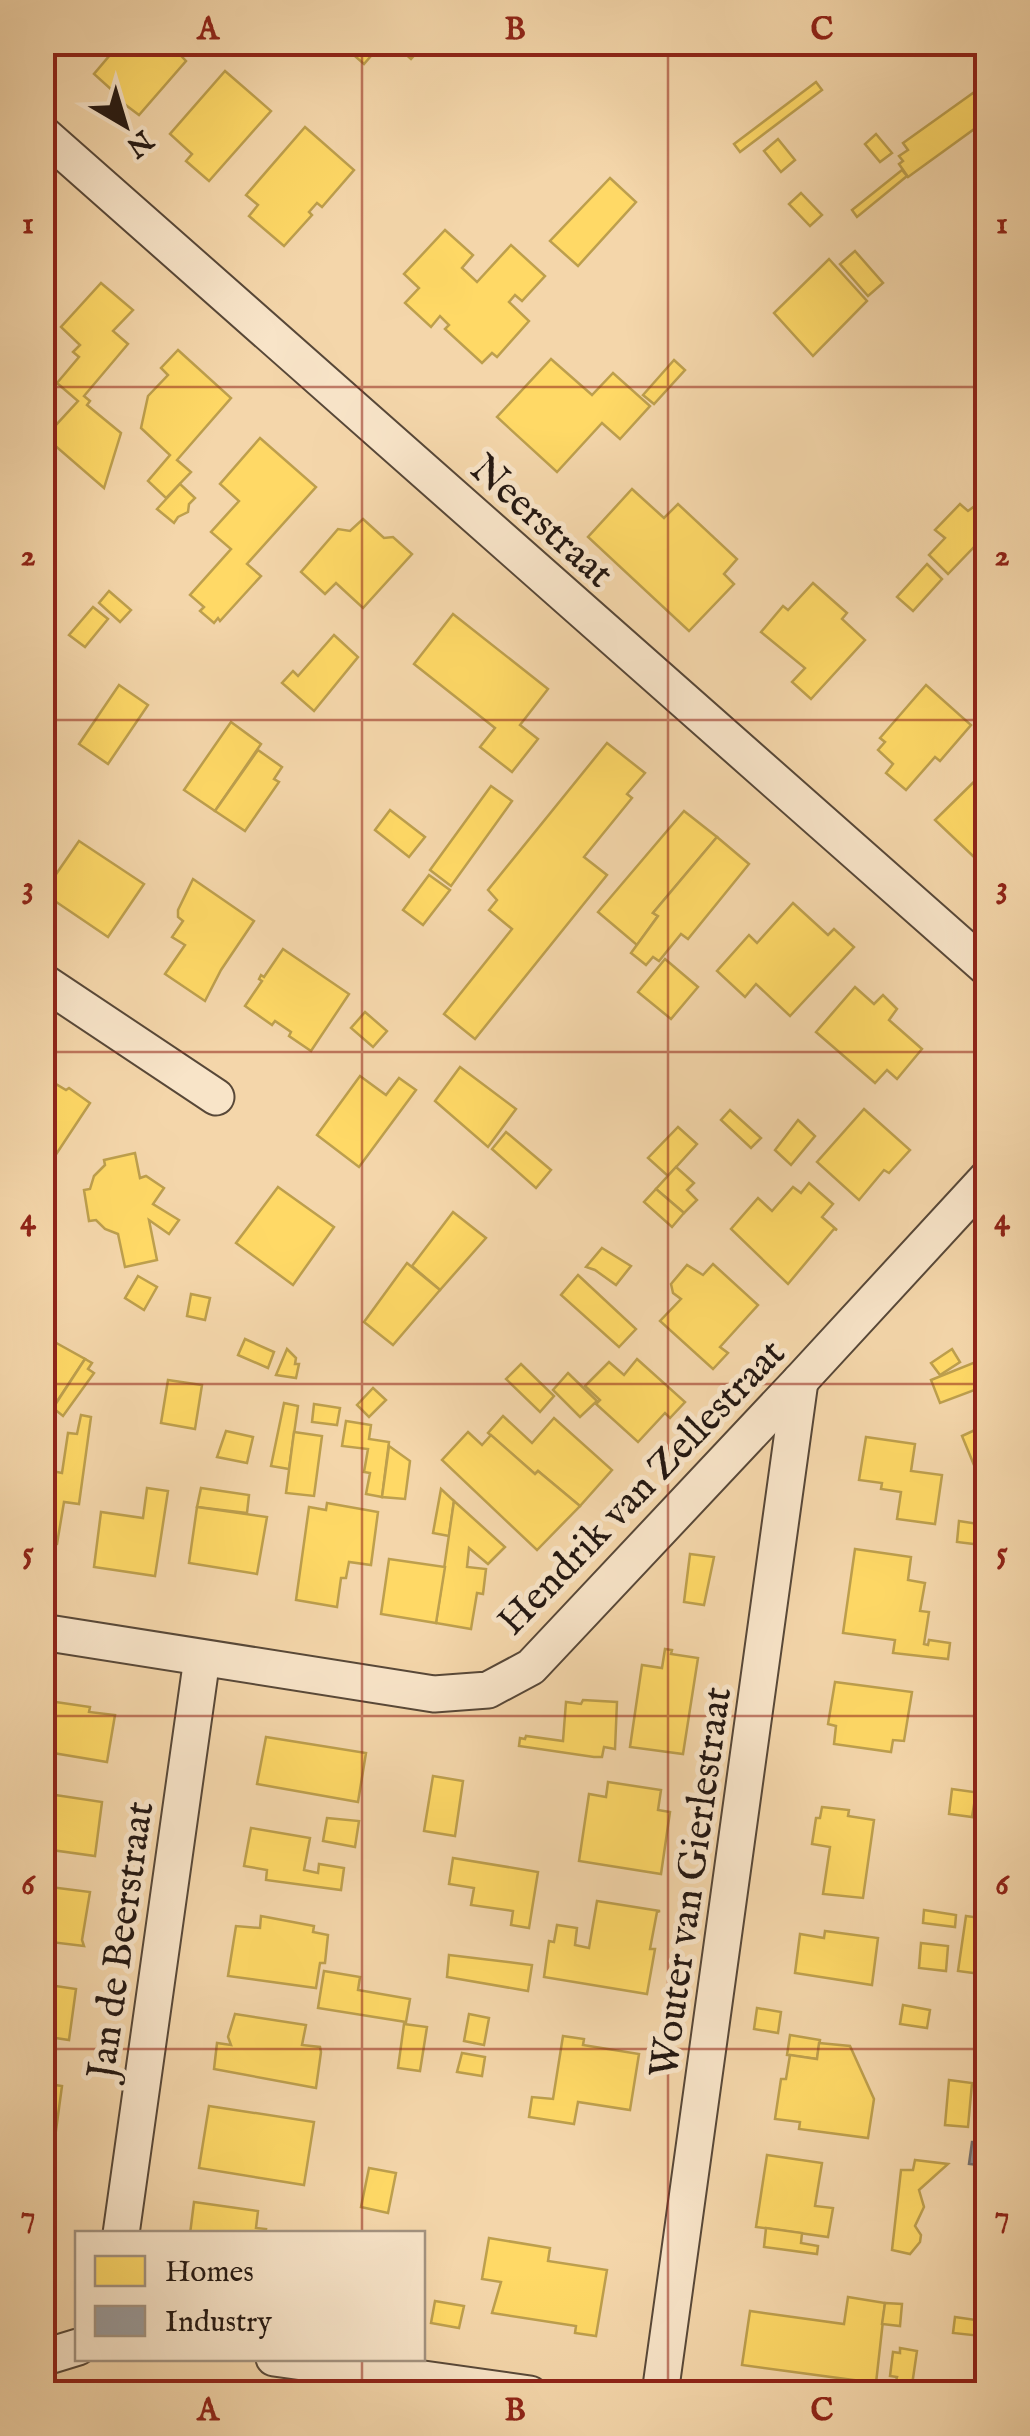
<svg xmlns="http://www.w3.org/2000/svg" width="1030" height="2436" viewBox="0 0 1030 2436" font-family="'IM FELL English',serif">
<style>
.homes{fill:#ffd966;stroke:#bd9f4d;stroke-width:2.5}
.industry{fill:#999;stroke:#767270;stroke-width:2.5}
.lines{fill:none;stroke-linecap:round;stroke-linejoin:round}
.minor-casing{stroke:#584838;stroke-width:39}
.minor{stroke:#f8e4c8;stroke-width:35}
.grid{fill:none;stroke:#8f2418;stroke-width:2.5;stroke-opacity:0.55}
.labels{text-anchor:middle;stroke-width:10;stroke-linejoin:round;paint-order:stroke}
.street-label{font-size:40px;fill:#241812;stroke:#f8e4c8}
.neatline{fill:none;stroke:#8f2418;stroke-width:4}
.grid-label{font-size:32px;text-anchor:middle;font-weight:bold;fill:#8f2418}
</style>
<rect width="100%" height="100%" fill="#f4d6aa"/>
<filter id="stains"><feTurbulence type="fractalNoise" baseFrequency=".002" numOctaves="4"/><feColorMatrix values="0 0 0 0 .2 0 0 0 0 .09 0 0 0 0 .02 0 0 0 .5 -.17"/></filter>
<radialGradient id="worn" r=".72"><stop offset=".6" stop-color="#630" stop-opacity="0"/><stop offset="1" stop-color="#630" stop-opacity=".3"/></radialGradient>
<!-- homes -->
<g class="homes">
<path d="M 121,42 L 168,42 L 186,61 L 139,115 L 111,94 L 113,91 L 94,74 Z"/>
<path d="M 357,42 L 383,42 L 364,64 L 349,51 Z"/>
<path d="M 392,42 L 426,42 L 411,59 Z"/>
<path d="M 225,71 L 271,111 L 209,181 L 186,161 L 192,154 L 170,134 Z"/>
<path d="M 816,82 L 822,90 L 740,152 L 734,144 Z"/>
<path d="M 973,93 L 988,113 L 988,119 L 908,177 L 899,164 L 903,161 L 899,156 L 908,150 L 903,143 Z"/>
<path d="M 305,127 L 354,170 L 322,207 L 317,203 L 309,212 L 312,215 L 284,246 L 249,216 L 258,205 L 246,195 Z"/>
<path d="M 876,134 L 892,153 L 880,162 L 865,144 Z"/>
<path d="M 778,139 L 795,160 L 781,172 L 764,151 Z"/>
<path d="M 902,170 L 907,176 L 857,217 L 852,210 Z"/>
<path d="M 610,178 L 636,202 L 578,266 L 550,241 Z"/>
<path d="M 801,193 L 822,215 L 810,226 L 789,204 Z"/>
<path d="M 445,230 L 473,255 L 462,268 L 477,282 L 511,245 L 545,276 L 522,301 L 515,295 L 509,302 L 529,321 L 497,357 L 492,353 L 482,363 L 445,329 L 449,325 L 440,316 L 431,327 L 405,303 L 419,288 L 404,274 Z"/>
<path d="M 855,251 L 883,283 L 868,296 L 840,264 Z"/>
<path d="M 829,259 L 867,301 L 813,356 L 774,313 Z"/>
<path d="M 101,283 L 133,310 L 113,331 L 128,344 L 84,396 L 90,401 L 87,405 L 121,433 L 104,488 L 45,437 L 78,401 L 57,383 L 79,357 L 73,352 L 80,345 L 61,327 Z"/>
<path d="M 178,350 L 231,398 L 177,460 L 191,472 L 166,498 L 148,481 L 170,455 L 141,428 L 148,396 L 168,375 L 161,368 Z"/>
<path d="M 551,359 L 592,395 L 613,373 L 650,406 L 620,439 L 602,423 L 557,472 L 497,417 Z"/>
<path d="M 674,360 L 685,370 L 654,404 L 643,395 Z"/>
<path d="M 260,438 L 316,487 L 247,564 L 261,576 L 220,621 L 218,618 L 214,623 L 200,611 L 204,607 L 190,595 L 231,549 L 211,532 L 239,501 L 220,484 Z"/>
<path d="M 180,484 L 195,498 L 189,504 L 188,512 L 178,517 L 174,523 L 157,509 Z"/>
<path d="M 632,489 L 664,518 L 678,504 L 737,559 L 724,574 L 734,584 L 689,631 L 588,537 Z"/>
<path d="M 988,496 L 988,545 L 980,551 L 976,545 L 948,574 L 929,555 L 945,538 L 935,530 L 960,504 L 968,511 Z"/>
<path d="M 363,519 L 384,538 L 393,537 L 412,554 L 363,608 L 336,583 L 325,594 L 301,572 L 338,529 L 350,531 Z"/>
<path d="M 927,564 L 942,579 L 913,611 L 897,597 Z"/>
<path d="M 813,583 L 847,613 L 842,619 L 865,640 L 811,699 L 792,682 L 805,668 L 761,632 L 783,606 L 788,610 Z"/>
<path d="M 109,591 L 131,610 L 120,622 L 99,603 Z"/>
<path d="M 93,607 L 108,619 L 85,647 L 69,635 Z"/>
<path d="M 453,614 L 548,689 L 520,725 L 538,739 L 512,772 L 480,747 L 495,728 L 414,664 Z"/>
<path d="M 334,635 L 358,657 L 314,711 L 282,683 L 293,671 L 298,676 Z"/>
<path d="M 119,685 L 148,705 L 108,764 L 79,744 Z"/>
<path d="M 926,685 L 971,725 L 940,761 L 935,757 L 906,790 L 886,773 L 893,764 L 878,750 L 885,742 L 880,738 Z"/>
<path d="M 231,722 L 261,744 L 215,811 L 184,790 Z"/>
<path d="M 607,743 L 645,773 L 627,794 L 632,798 L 584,857 L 607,875 L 475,1039 L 444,1014 L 512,929 L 489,910 L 497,900 L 488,890 Z"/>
<path d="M 258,750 L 282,767 L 274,779 L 279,782 L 245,831 L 215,811 Z"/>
<path d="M 988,768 L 988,844 L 974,857 L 935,820 Z"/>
<path d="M 491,786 L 512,801 L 451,886 L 430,870 Z"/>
<path d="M 390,810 L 425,837 L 409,857 L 375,830 Z"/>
<path d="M 684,811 L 717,837 L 653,913 L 658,916 L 637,945 L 598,912 Z"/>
<path d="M 717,837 L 749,864 L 688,939 L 681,934 L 659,961 L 653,957 L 646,965 L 631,953 L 658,916 L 653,913 Z"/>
<path d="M 79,841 L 144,884 L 108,937 L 43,893 Z"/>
<path d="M 429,875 L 450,890 L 423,925 L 403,910 Z"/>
<path d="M 193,879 L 254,921 L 221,970 L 205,1001 L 165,974 L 185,945 L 172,937 L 183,921 L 178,917 L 178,910 Z"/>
<path d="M 793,903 L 828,935 L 834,929 L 854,947 L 790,1016 L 756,984 L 745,997 L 717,971 L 749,935 L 757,943 Z"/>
<path d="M 283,949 L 349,994 L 311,1051 L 289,1036 L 291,1032 L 275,1021 L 272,1025 L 245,1006 L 262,981 L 259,979 L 261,975 L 264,977 Z"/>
<path d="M 665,959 L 698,987 L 671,1019 L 638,992 Z"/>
<path d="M 855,987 L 874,1004 L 883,995 L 897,1009 L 889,1020 L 922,1049 L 897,1079 L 887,1070 L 875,1083 L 816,1032 Z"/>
<path d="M 365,1012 L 387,1031 L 373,1047 L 351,1028 Z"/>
<path d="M 42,1066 L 55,1075 L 51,1081 L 66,1090 L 69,1088 L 90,1103 L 51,1162 L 42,1156 Z"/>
<path d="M 460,1067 L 516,1109 L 488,1147 L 435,1101 Z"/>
<path d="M 360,1076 L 386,1095 L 399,1078 L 416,1090 L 359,1167 L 317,1135 Z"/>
<path d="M 864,1109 L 910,1150 L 889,1173 L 884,1170 L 859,1200 L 817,1162 Z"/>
<path d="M 730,1110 L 761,1138 L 751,1148 L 721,1120 Z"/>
<path d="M 798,1120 L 815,1136 L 791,1165 L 775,1150 Z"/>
<path d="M 678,1127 L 697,1144 L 668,1176 L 648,1158 Z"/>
<path d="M 506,1132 L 551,1170 L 536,1188 L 492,1149 Z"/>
<path d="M 135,1153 L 140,1178 L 146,1176 L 164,1188 L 153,1204 L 179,1220 L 169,1234 L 149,1220 L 157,1260 L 125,1267 L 118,1234 L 105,1229 L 96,1220 L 89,1221 L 84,1190 L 90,1189 L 94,1176 L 105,1165 L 104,1160 Z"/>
<path d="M 676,1167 L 694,1183 L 687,1190 L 697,1200 L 684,1213 L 656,1189 Z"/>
<path d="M 809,1183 L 833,1204 L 822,1217 L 837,1230 L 834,1229 L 788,1284 L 731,1229 L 758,1198 L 772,1211 L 793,1187 L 801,1193 Z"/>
<path d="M 278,1187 L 334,1227 L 293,1285 L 236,1243 Z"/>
<path d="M 656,1189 L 684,1213 L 672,1227 L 644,1202 Z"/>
<path d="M 453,1212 L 486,1238 L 440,1290 L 412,1266 Z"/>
<path d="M 602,1248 L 631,1266 L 616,1285 L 595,1270 L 586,1267 Z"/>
<path d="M 407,1263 L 440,1290 L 393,1345 L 364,1322 Z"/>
<path d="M 713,1264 L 758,1305 L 720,1347 L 728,1353 L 713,1369 L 660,1321 L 681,1299 L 673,1293 L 671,1284 L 687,1265 L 703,1275 Z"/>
<path d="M 578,1275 L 636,1329 L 619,1347 L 561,1295 Z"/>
<path d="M 138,1276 L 157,1287 L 144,1310 L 125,1298 Z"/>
<path d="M 191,1294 L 210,1298 L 205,1320 L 187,1316 Z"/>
<path d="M 42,1335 L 85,1359 L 50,1412 L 42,1408 Z"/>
<path d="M 245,1339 L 274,1352 L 268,1368 L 238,1355 Z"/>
<path d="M 287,1349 L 296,1358 L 295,1364 L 299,1364 L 296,1378 L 276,1375 Z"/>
<path d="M 952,1349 L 960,1362 L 940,1375 L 931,1363 Z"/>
<path d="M 988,1357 L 988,1385 L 940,1403 L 931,1380 Z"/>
<path d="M 85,1359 L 92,1363 L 88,1369 L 94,1373 L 63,1416 L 53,1408 Z"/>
<path d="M 637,1359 L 685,1402 L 670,1418 L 665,1413 L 638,1442 L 596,1404 L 600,1400 L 585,1386 L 609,1362 L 624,1375 Z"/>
<path d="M 521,1364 L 554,1396 L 540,1412 L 506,1379 Z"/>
<path d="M 568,1373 L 597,1401 L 580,1417 L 553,1390 Z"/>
<path d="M 168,1380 L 202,1385 L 195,1429 L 161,1423 Z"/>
<path d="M 373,1388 L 386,1400 L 369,1417 L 357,1405 Z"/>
<path d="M 284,1403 L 298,1406 L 289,1469 L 271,1466 Z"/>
<path d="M 314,1404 L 340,1408 L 337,1425 L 312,1422 Z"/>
<path d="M 81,1415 L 91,1417 L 79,1504 L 64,1502 L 57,1544 L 47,1543 L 42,1565 L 42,1469 L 62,1473 L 68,1433 L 77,1434 Z"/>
<path d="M 503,1416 L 532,1443 L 554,1418 L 612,1470 L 580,1506 L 538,1471 L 535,1474 L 488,1433 Z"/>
<path d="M 346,1421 L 371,1425 L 369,1439 L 389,1442 L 382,1497 L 366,1494 L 370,1473 L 364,1472 L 368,1449 L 342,1446 Z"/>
<path d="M 988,1424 L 988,1459 L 974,1465 L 962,1436 Z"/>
<path d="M 226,1431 L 253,1437 L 247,1463 L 217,1457 Z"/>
<path d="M 294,1432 L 322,1436 L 314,1496 L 286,1493 Z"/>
<path d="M 468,1432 L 482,1445 L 491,1435 L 535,1474 L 538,1471 L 580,1506 L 537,1550 L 442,1460 Z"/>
<path d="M 866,1437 L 915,1444 L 911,1471 L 942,1475 L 935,1524 L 897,1519 L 901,1492 L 881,1489 L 882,1483 L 859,1480 Z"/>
<path d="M 389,1446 L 410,1461 L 405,1499 L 382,1497 Z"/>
<path d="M 147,1488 L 168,1491 L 155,1576 L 94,1567 L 101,1512 L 143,1518 Z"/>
<path d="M 201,1488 L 249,1495 L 247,1513 L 197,1507 Z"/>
<path d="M 441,1489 L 454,1501 L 449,1536 L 433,1533 Z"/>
<path d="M 454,1501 L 505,1547 L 488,1564 L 469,1548 L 467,1567 L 486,1569 L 483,1594 L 477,1593 L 471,1629 L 436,1623 Z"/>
<path d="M 327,1503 L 378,1512 L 371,1565 L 349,1562 L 346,1578 L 341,1578 L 337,1607 L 296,1600 L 309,1507 L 326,1510 Z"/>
<path d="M 197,1507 L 267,1517 L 257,1574 L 189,1563 Z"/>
<path d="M 959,1521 L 985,1525 L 982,1545 L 957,1542 Z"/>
<path d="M 855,1549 L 911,1557 L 908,1580 L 925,1583 L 920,1611 L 929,1612 L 924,1644 L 928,1645 L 929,1640 L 950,1643 L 948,1659 L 893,1653 L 895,1640 L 843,1633 Z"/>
<path d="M 690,1554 L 714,1557 L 704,1605 L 684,1602 Z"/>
<path d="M 389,1559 L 445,1567 L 436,1623 L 381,1614 Z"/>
<path d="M 665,1649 L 672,1650 L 671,1654 L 698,1658 L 683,1754 L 630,1747 L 642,1665 L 662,1668 Z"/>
<path d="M 835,1682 L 912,1692 L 904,1741 L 893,1740 L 891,1752 L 834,1744 L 836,1726 L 828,1724 Z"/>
<path d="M 42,1700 L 90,1707 L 89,1712 L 115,1715 L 107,1762 L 47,1752 L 45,1771 L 42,1771 Z"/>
<path d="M 583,1700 L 617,1702 L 615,1749 L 604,1747 L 602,1757 L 594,1757 L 519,1746 L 520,1738 L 525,1739 L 526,1736 L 563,1741 L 566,1702 L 581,1704 Z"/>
<path d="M 266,1737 L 366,1753 L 358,1802 L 257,1784 Z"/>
<path d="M 433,1776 L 463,1781 L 455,1836 L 424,1831 Z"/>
<path d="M 608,1782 L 661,1790 L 658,1810 L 670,1812 L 661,1874 L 579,1861 L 589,1794 L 606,1797 Z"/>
<path d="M 952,1789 L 988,1794 L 988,1807 L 974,1805 L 972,1817 L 949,1814 Z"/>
<path d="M 42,1793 L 102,1802 L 95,1856 L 44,1849 L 42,1863 Z"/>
<path d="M 822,1807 L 849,1810 L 848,1816 L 874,1820 L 863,1898 L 823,1894 L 830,1847 L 812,1844 L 816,1818 L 820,1818 Z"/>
<path d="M 327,1818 L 359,1821 L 355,1847 L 323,1841 Z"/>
<path d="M 251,1828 L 310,1838 L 304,1870 L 318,1873 L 319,1864 L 344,1868 L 341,1890 L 266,1880 L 267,1870 L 244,1866 Z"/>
<path d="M 453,1858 L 538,1872 L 529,1928 L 511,1925 L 513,1911 L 471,1905 L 474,1888 L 449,1884 Z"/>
<path d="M 42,1886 L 90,1892 L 82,1940 L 84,1946 L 42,1941 Z"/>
<path d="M 597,1901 L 660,1911 L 657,1912 L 650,1949 L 655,1949 L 647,1994 L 544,1977 L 549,1941 L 554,1942 L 557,1925 L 577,1928 L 575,1945 L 589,1948 Z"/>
<path d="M 924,1910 L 956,1915 L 955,1927 L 923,1923 Z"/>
<path d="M 261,1916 L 314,1926 L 313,1932 L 328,1935 L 325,1963 L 320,1963 L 316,1988 L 228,1976 L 236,1926 L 260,1928 Z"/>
<path d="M 966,1916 L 988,1919 L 981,1974 L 958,1971 Z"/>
<path d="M 825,1931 L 878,1938 L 872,1985 L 795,1973 L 800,1934 L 824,1938 Z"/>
<path d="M 921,1943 L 948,1946 L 946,1971 L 919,1968 Z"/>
<path d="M 449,1955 L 532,1965 L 528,1991 L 447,1977 Z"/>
<path d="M 324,1971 L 360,1977 L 358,1990 L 410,1999 L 406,2022 L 318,2008 Z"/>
<path d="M 42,1984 L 76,1989 L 69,2040 L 42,2036 Z"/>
<path d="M 903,2005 L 930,2010 L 927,2028 L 900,2024 Z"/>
<path d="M 757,2008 L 781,2012 L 778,2033 L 754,2029 Z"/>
<path d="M 235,2014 L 306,2025 L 302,2045 L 320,2047 L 321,2052 L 316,2088 L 214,2069 L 217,2043 L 231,2045 L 228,2037 Z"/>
<path d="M 469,2014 L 489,2018 L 484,2045 L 464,2041 Z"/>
<path d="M 404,2024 L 427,2027 L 420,2071 L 398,2068 Z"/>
<path d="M 790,2035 L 820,2040 L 817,2059 L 787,2055 Z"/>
<path d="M 563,2036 L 584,2039 L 583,2045 L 639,2054 L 630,2110 L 578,2102 L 574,2124 L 529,2117 L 532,2097 L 553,2099 Z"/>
<path d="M 819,2043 L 850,2046 L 874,2099 L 868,2138 L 799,2129 L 800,2122 L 775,2119 L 781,2079 L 786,2079 L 790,2055 L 817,2059 Z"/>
<path d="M 462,2053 L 485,2057 L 482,2076 L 457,2072 Z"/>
<path d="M 949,2080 L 972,2083 L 968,2127 L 945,2125 Z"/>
<path d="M 42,2083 L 62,2086 L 54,2145 L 42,2143 Z"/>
<path d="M 209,2106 L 314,2122 L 304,2185 L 199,2168 Z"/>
<path d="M 767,2155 L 822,2163 L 815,2206 L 833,2208 L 828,2237 L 756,2227 Z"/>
<path d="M 915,2160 L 948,2164 L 919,2190 L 924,2207 L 915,2226 L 921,2235 L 920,2242 L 910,2254 L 892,2250 L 901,2170 L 913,2170 Z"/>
<path d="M 369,2168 L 396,2173 L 388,2213 L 361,2207 Z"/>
<path d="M 194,2202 L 258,2211 L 256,2228 L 266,2229 L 265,2234 L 190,2234 Z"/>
<path d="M 766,2228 L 802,2233 L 801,2243 L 818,2246 L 817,2254 L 764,2247 Z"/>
<path d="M 489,2238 L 550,2248 L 548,2261 L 607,2270 L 596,2336 L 575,2333 L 576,2326 L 492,2313 L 501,2282 L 482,2279 Z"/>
<path d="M 848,2297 L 885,2303 L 876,2383 L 742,2365 L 750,2311 L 844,2324 Z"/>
<path d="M 435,2301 L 464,2306 L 459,2328 L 431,2323 Z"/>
<path d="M 885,2303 L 902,2304 L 900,2326 L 882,2324 Z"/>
<path d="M 955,2317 L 983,2321 L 981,2336 L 953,2333 Z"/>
<path d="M 900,2348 L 917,2351 L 911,2392 L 922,2394 L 892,2394 L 897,2377 L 890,2376 L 893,2352 L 900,2353 Z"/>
</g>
<!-- industry -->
<path class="industry" d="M 972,2142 L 988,2143 L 988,2166 L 969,2164 Z"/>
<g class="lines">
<!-- minor casing -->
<g class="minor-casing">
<g id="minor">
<path d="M 42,133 L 988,969"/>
<path d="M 42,981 L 216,1097"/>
<path d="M 42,1632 L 434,1694 L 488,1690 L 531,1667 L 800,1381 L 988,1177"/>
<path d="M 121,2234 L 202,1658"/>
<path d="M 42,2358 L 78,2347"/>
<path d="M 274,2358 L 530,2394"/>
<path d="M 660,2394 L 800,1381"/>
</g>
</g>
<!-- minor -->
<use href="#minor" class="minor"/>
</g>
<!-- grid -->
<path class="grid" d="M 362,42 L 362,2234M 668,42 L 668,2394M 42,387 L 988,387M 42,720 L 988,720M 42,1052 L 988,1052M 42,1384 L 988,1384M 42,1716 L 988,1716M 42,2049 L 988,2049M 362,2358 L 362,2394"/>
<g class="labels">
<!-- street labels -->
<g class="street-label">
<text transform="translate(543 520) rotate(42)" y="14">Neerstraat</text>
<text transform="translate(640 1486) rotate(-46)" y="14">Hendrik van Zellestraat</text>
<text transform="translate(689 1882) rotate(-82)" y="14">Wouter van Gierlestraat</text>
<text transform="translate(119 1940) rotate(-82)" y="14">Jan de Beerstraat</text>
</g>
</g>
<!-- margin -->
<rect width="1030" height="2436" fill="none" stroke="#f4d6aa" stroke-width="110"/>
<!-- legend -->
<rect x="75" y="2231" width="350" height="130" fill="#f8e4c8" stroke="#a3927f" stroke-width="2.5"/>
<rect x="95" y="2256" width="50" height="30" fill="#ffd966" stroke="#a3927f" stroke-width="2.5"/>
<text x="165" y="2281" font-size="30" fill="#241812">Homes</text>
<rect x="95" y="2306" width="50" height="30" fill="#999999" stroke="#a3927f" stroke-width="2.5"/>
<text x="165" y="2331" font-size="30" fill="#241812">Industry</text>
<!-- north arrow -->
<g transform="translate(125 125) rotate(142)" stroke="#f8e4c8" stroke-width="8" paint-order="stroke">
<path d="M0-8L18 38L0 25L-18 38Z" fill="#241812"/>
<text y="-15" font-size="28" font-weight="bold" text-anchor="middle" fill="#241812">N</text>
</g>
<rect x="55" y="55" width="920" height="2326" class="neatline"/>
<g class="grid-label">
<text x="208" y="39">A</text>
<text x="515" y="39">B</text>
<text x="822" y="39">C</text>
<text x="28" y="233">1</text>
<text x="1002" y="233">1</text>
<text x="28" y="565">2</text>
<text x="1002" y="565">2</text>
<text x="28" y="897">3</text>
<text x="1002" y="897">3</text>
<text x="28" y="1229">4</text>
<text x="1002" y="1229">4</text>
<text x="28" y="1562">5</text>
<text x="1002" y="1562">5</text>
<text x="28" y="1894">6</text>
<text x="1002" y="1894">6</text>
<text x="28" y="2226">7</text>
<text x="1002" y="2226">7</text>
<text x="208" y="2420">A</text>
<text x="515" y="2420">B</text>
<text x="822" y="2420">C</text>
</g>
<rect width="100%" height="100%" filter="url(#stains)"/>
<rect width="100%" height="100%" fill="url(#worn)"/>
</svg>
